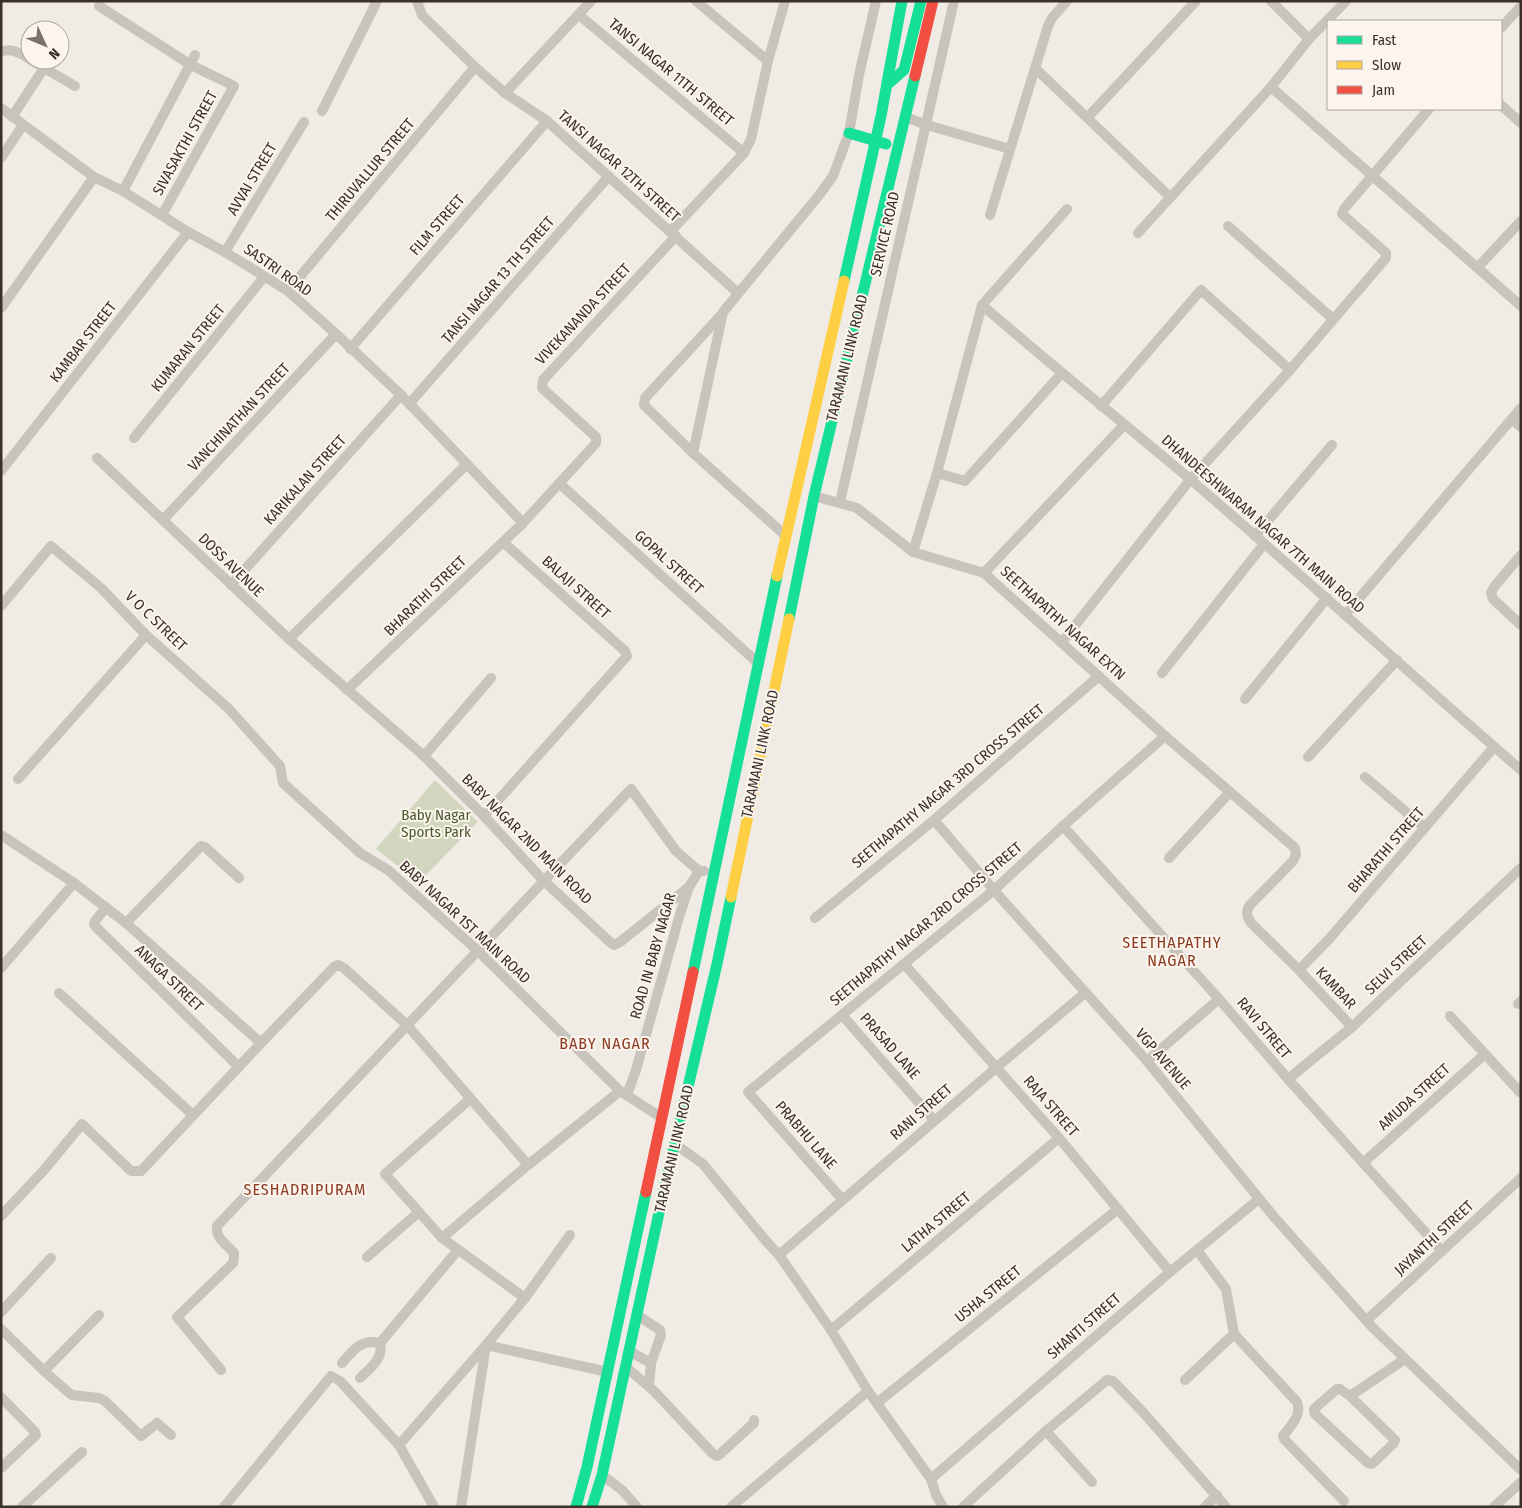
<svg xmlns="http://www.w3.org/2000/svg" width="1522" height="1508" viewBox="0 0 1522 1508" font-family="'Fira Sans Condensed',sans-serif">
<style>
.green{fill:#d1d6bf}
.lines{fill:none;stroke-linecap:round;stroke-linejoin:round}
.street{stroke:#c9c3be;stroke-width:10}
.fast{stroke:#16e098;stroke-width:11}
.slow{stroke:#ffcf43;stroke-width:11}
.jam{stroke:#f24e42;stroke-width:11}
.labels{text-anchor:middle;stroke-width:4;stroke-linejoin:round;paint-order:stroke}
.street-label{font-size:15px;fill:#3b302b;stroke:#fbf5ee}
.park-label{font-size:15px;fill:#4a5a2e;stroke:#fbf5ee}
.neighbourhood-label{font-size:16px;letter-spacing:1px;fill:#8c3b22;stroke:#fbf5ee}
</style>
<rect width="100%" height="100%" fill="#f0ebe5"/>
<!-- green -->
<path class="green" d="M 435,780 L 478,822 L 419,882 L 376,849 Z"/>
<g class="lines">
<!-- street -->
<g class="street">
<path d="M 417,1 L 422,15 L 475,67 L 505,93 L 547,121 L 738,293"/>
<path d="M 696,1 L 768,61"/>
<path d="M 1271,1 L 1309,39"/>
<path d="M 99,6 L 191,65 L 234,86 L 162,215"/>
<path d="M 579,15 L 744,153"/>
<path d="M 1501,28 L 1521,6"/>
<path d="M 1,52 C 11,47 21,54 30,59"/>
<path d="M 44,68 L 75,86"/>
<path d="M 1035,68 L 1170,197"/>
<path d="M 1271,87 L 1521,306"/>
<path d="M 505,93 L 591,1"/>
<path d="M 1501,105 L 1521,123"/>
<path d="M 1,108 L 94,177 L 123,191 L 188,232 L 225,252 L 288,291 L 336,334 L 401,395 L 523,523"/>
<path d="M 322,111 L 377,1"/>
<path d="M 12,117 L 44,68 L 31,60"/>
<path d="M 905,117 L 927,125 L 1010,149"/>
<path d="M 1088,117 L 1196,1"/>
<path d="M 1,158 L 23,125"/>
<path d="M 123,191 L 195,55"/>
<path d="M 990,215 L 1048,26 L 1052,18 L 1067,1"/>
<path d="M 1228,226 L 1333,319"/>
<path d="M 670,232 L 744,153 L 751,139 L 768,61 L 785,1"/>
<path d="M 1138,233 L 1271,87 L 1309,39 L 1346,1"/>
<path d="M 225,252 L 304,122"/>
<path d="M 1478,267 L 1521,221"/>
<path d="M 288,291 L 475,67"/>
<path d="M 982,305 C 1050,364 1121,421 1191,480 C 1302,575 1410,674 1521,770"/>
<path d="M 1,308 L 94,177"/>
<path d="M 723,313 L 645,398 L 644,405 L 693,453 L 786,536"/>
<path d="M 350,349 L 547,121"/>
<path d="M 409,404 L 609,176"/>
<path d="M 1101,406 L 1201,290 L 1290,370"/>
<path d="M 1512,419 L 1521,427"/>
<path d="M 134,438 L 264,277"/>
<path d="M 693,453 L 723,312 L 820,194 L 833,176 L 849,133 L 859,75 L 876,1"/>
<path d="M 97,458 L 289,639 L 424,756 L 484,816 L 543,880 L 611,943 L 614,945 L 620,942 L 689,887"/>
<path d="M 1,471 L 188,232"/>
<path d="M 937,473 L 965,481 L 1061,374"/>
<path d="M 559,483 L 759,664"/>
<path d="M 814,496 L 857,508 L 913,552 L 984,573 L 1165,736 L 1295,848 L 1296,855 L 1293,861 L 1250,905 C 1245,912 1247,916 1251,923 L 1299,970 L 1352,1027"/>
<path d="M 840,502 L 954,1"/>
<path d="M 163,520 L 336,334"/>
<path d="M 1255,536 L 1332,445"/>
<path d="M 913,552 L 937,473 L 982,305 L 1067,209"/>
<path d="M 1521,555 L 1494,587 L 1491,593 L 1493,599 L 1521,625"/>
<path d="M 984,573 L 1124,425"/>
<path d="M 231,585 L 401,395"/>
<path d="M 1,606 L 51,546 L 101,588 L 146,635 L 229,709 L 280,766 L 283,783 L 360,853 L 388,870 L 477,950 L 620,1091 L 662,1118"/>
<path d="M 1345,615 L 1521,408"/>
<path d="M 289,639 L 467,464"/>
<path d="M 1062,642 L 1190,480 L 1290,370 L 1386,258 L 1386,253 L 1342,214 L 1344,209 L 1429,109"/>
<path d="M 1162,673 L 1264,544"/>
<path d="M 347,690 L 523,523 L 596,443 L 596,437 L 542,388 L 543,380 L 676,236"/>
<path d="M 1245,699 L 1327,598"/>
<path d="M 424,756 L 491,678"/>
<path d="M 1308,757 L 1397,660"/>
<path d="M 1365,777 L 1425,828"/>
<path d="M 18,779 L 146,635"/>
<path d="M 484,816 L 627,656 L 625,651 L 503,542"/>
<path d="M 934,820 L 999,896 L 1147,1061 L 1275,1218 L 1372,1327 L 1521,1470"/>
<path d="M 1063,826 L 1219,999 L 1288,1079 L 1442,1251"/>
<path d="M 1,835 L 74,883 L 126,923 L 261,1043"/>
<path d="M 1169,858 L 1230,792"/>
<path d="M 106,907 L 95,921 L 94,924 L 96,927 L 239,1067"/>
<path d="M 815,918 L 934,820 L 1099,676"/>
<path d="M 126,923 L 201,846 L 205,847 L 239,878"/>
<path d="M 904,964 L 1059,1138 L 1170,1272"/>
<path d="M 1,968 L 74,883"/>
<path d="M 1299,970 L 1330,938 L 1494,747"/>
<path d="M 59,993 L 193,1115"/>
<path d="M 1518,1004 L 1521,1001"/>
<path d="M 842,1015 L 934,1120"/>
<path d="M 1450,1016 L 1520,1092"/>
<path d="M 1147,1061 L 1219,999"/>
<path d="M 1288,1079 L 1352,1027 L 1521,868"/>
<path d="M 627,1095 L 636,1070 L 680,914 L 689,887 L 699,871 L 704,871"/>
<path d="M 470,1099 L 385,1174 L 442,1238 L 525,1298"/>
<path d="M 675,1144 L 703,1164 L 766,1241 L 779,1255 L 831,1330 L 868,1391 L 931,1479 L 936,1495 L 943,1507"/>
<path d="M 1363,1163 L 1485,1054"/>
<path d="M 842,1199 L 748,1092 L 994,890 L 1063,826 L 1165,736"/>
<path d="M 1,1216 L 44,1170 L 82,1124 L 131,1171 L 141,1171 L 261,1043 L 334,967 L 338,965 L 344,968 L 407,1025 L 528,1165"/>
<path d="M 442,1238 L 528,1165 L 620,1091"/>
<path d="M 1197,1250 L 1226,1289 L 1234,1334 L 1297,1402 C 1302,1416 1291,1425 1283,1436 L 1284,1439 L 1344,1501"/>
<path d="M 779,1255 L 997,1067 L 1085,993"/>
<path d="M 367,1257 L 419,1212"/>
<path d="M 1,1312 L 51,1258"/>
<path d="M 1367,1320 L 1521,1178"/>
<path d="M 1,1329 L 44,1371 L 68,1392 L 72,1395 L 99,1398 L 105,1401 L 141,1436 L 157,1423 L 171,1435"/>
<path d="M 831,1330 L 1059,1138"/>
<path d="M 629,1351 L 651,1363 L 661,1335 L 660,1330 L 637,1315"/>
<path d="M 342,1363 C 353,1351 361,1338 380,1343"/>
<path d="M 626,1367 L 654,1391 L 713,1454 L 717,1456 L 720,1454 L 754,1423 L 754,1420"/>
<path d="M 221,1370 L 177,1317 L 233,1263 L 234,1258 L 234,1253 C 226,1244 215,1238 217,1226 L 631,789 L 676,851 L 699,871"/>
<path d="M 44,1371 L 99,1315"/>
<path d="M 360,1378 C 370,1368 384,1359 380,1343 L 458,1250"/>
<path d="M 1185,1380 L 1234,1334"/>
<path d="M 649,1386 L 651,1363"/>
<path d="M 1350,1396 L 1395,1440 L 1393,1444 L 1372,1464 L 1368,1463 L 1315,1414 L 1314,1412 L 1314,1409 L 1337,1389 L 1340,1389 L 1350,1396 L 1405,1359"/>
<path d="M 1,1397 L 35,1432 L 36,1435 L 1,1468"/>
<path d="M 877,1403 L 1118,1209"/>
<path d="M 1046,1431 L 1092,1482"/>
<path d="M 602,1475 L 622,1490 L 637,1507"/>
<path d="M 931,1479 L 1170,1272 L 1259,1199"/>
<path d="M 22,1507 L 82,1452"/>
<path d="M 224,1507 L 331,1376 L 340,1381 L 399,1445"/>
<path d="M 434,1507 L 399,1445 L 486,1345 L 525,1298 L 570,1235"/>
<path d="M 461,1507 L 486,1345 L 608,1372"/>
<path d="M 731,1507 L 868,1391"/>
<path d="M 963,1507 L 1046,1431 L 1107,1380 L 1113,1381 L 1141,1410 L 1226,1507"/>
<path d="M 1205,1507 L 1217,1495"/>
<path d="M 1494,1507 L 1521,1482"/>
</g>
<!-- fast -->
<g class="fast">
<path d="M 887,85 L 904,70 L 921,1"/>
<path d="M 849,133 L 886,144"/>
<path d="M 844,281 L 881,116 L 902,1"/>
<path d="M 789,619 L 814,496 L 915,76"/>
<path d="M 693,972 L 777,576"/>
<path d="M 576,1507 L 587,1467 L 646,1192"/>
<path d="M 592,1507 L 602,1475 L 667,1176 L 717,964 L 731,897"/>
</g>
<!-- slow -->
<g class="slow">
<path d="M 777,576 L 844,281"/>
<path d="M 731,897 L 789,619"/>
</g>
<!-- jam -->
<g class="jam">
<path d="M 915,76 L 933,1"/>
<path d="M 646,1192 L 693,972"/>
</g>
</g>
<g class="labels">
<!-- street labels -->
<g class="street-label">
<text transform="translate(671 72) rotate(40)" y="5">TANSI NAGAR 11TH STREET</text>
<text transform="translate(185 143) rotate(-61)" y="5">SIVASAKTHI STREET</text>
<text transform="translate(619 166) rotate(42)" y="5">TANSI NAGAR 12TH STREET</text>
<text transform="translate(370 170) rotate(-50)" y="5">THIRUVALLUR STREET</text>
<text transform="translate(252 179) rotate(-59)" y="5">AVVAI STREET</text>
<text transform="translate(437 225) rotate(-49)" y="5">FILM STREET</text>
<text transform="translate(885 234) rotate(-77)" y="5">SERVICE ROAD</text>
<text transform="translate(278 270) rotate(35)" y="5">SASTRI ROAD</text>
<text transform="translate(498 280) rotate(-49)" y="5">TANSI NAGAR 13 TH STREET</text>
<text transform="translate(583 314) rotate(-47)" y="5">VIVEKANANDA STREET</text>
<text transform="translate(83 342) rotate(-52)" y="5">KAMBAR STREET</text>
<text transform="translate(188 348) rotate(-51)" y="5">KUMARAN STREET</text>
<text transform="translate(847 358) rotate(-76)" y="5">TARAMANI LINK ROAD</text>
<text transform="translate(239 417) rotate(-47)" y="5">VANCHINATHAN STREET</text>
<text transform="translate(305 480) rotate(-48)" y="5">KARIKALAN STREET</text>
<text transform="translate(1263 524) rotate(41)" y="5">DHANDEESHWARAM NAGAR 7TH MAIN ROAD</text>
<text transform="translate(669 562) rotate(42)" y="5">GOPAL STREET</text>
<text transform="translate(231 565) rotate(44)" y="5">DOSS AVENUE</text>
<text transform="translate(576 587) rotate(42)" y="5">BALAJI STREET</text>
<text transform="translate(425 596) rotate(-44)" y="5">BHARATHI STREET</text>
<text transform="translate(156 621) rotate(44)" y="5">V O C STREET</text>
<text transform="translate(1063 623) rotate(42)" y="5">SEETHAPATHY NAGAR EXTN</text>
<text transform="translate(760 754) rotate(-78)" y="5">TARAMANI LINK ROAD</text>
<text transform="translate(948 786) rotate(-40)" y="5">SEETHAPATHY NAGAR 3RD CROSS STREET</text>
<text transform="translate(527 839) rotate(45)" y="5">BABY NAGAR 2ND MAIN ROAD</text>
<text transform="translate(1386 850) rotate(-49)" y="5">BHARATHI STREET</text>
<text transform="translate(465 922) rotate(43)" y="5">BABY NAGAR 1ST MAIN ROAD</text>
<text transform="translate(926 924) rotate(-40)" y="5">SEETHAPATHY NAGAR 2RD CROSS STREET</text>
<text transform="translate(653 956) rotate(-74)" y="5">ROAD IN BABY NAGAR</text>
<text transform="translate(1396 965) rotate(-43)" y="5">SELVI STREET</text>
<text transform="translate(169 978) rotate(44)" y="5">ANAGA STREET</text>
<text transform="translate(1336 988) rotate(47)" y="5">KAMBAR</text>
<text transform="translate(1264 1028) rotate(50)" y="5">RAVI STREET</text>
<text transform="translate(890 1046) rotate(49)" y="5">PRASAD LANE</text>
<text transform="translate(1163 1059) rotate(49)" y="5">VGP AVENUE</text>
<text transform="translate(1414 1097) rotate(-42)" y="5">AMUDA STREET</text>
<text transform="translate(1051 1106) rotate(49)" y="5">RAJA STREET</text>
<text transform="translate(921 1112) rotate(-41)" y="5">RANI STREET</text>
<text transform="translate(806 1135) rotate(49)" y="5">PRABHU LANE</text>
<text transform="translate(674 1149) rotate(-77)" y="5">TARAMANI LINK ROAD</text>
<text transform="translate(936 1222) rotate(-40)" y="5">LATHA STREET</text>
<text transform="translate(1434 1238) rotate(-43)" y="5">JAYANTHI STREET</text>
<text transform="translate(988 1294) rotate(-39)" y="5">USHA STREET</text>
<text transform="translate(1084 1326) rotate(-41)" y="5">SHANTI STREET</text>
</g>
<!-- park labels -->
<g class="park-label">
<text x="436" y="820">Baby Nagar<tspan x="436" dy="17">Sports Park</tspan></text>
</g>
<!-- neighbourhood labels -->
<g class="neighbourhood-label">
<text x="1172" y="948">SEETHAPATHY<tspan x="1172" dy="18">NAGAR</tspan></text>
<text x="605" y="1049">BABY NAGAR</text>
<text x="305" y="1195">SESHADRIPURAM</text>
</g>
</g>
<!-- border -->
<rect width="1522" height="1508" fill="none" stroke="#3b302b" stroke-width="5"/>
<!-- legend -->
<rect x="1327" y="20" width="175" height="90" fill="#fbf5ee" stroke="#aea6a0"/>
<rect x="1337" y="36" width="25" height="8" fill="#16e098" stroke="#aea6a0"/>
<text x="1372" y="45" font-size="15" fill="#3b302b">Fast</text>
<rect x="1337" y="61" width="25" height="8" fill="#ffcf43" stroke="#aea6a0"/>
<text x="1372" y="70" font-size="15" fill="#3b302b">Slow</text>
<rect x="1337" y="86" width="25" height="8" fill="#f24e42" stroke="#aea6a0"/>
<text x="1372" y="95" font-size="15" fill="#3b302b">Jam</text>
<!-- north arrow -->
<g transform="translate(45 45) rotate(134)"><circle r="24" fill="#fbf5ee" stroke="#aea6a0"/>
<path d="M0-4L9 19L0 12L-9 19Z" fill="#7a716c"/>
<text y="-8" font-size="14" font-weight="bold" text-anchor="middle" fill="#3b302b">N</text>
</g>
</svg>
